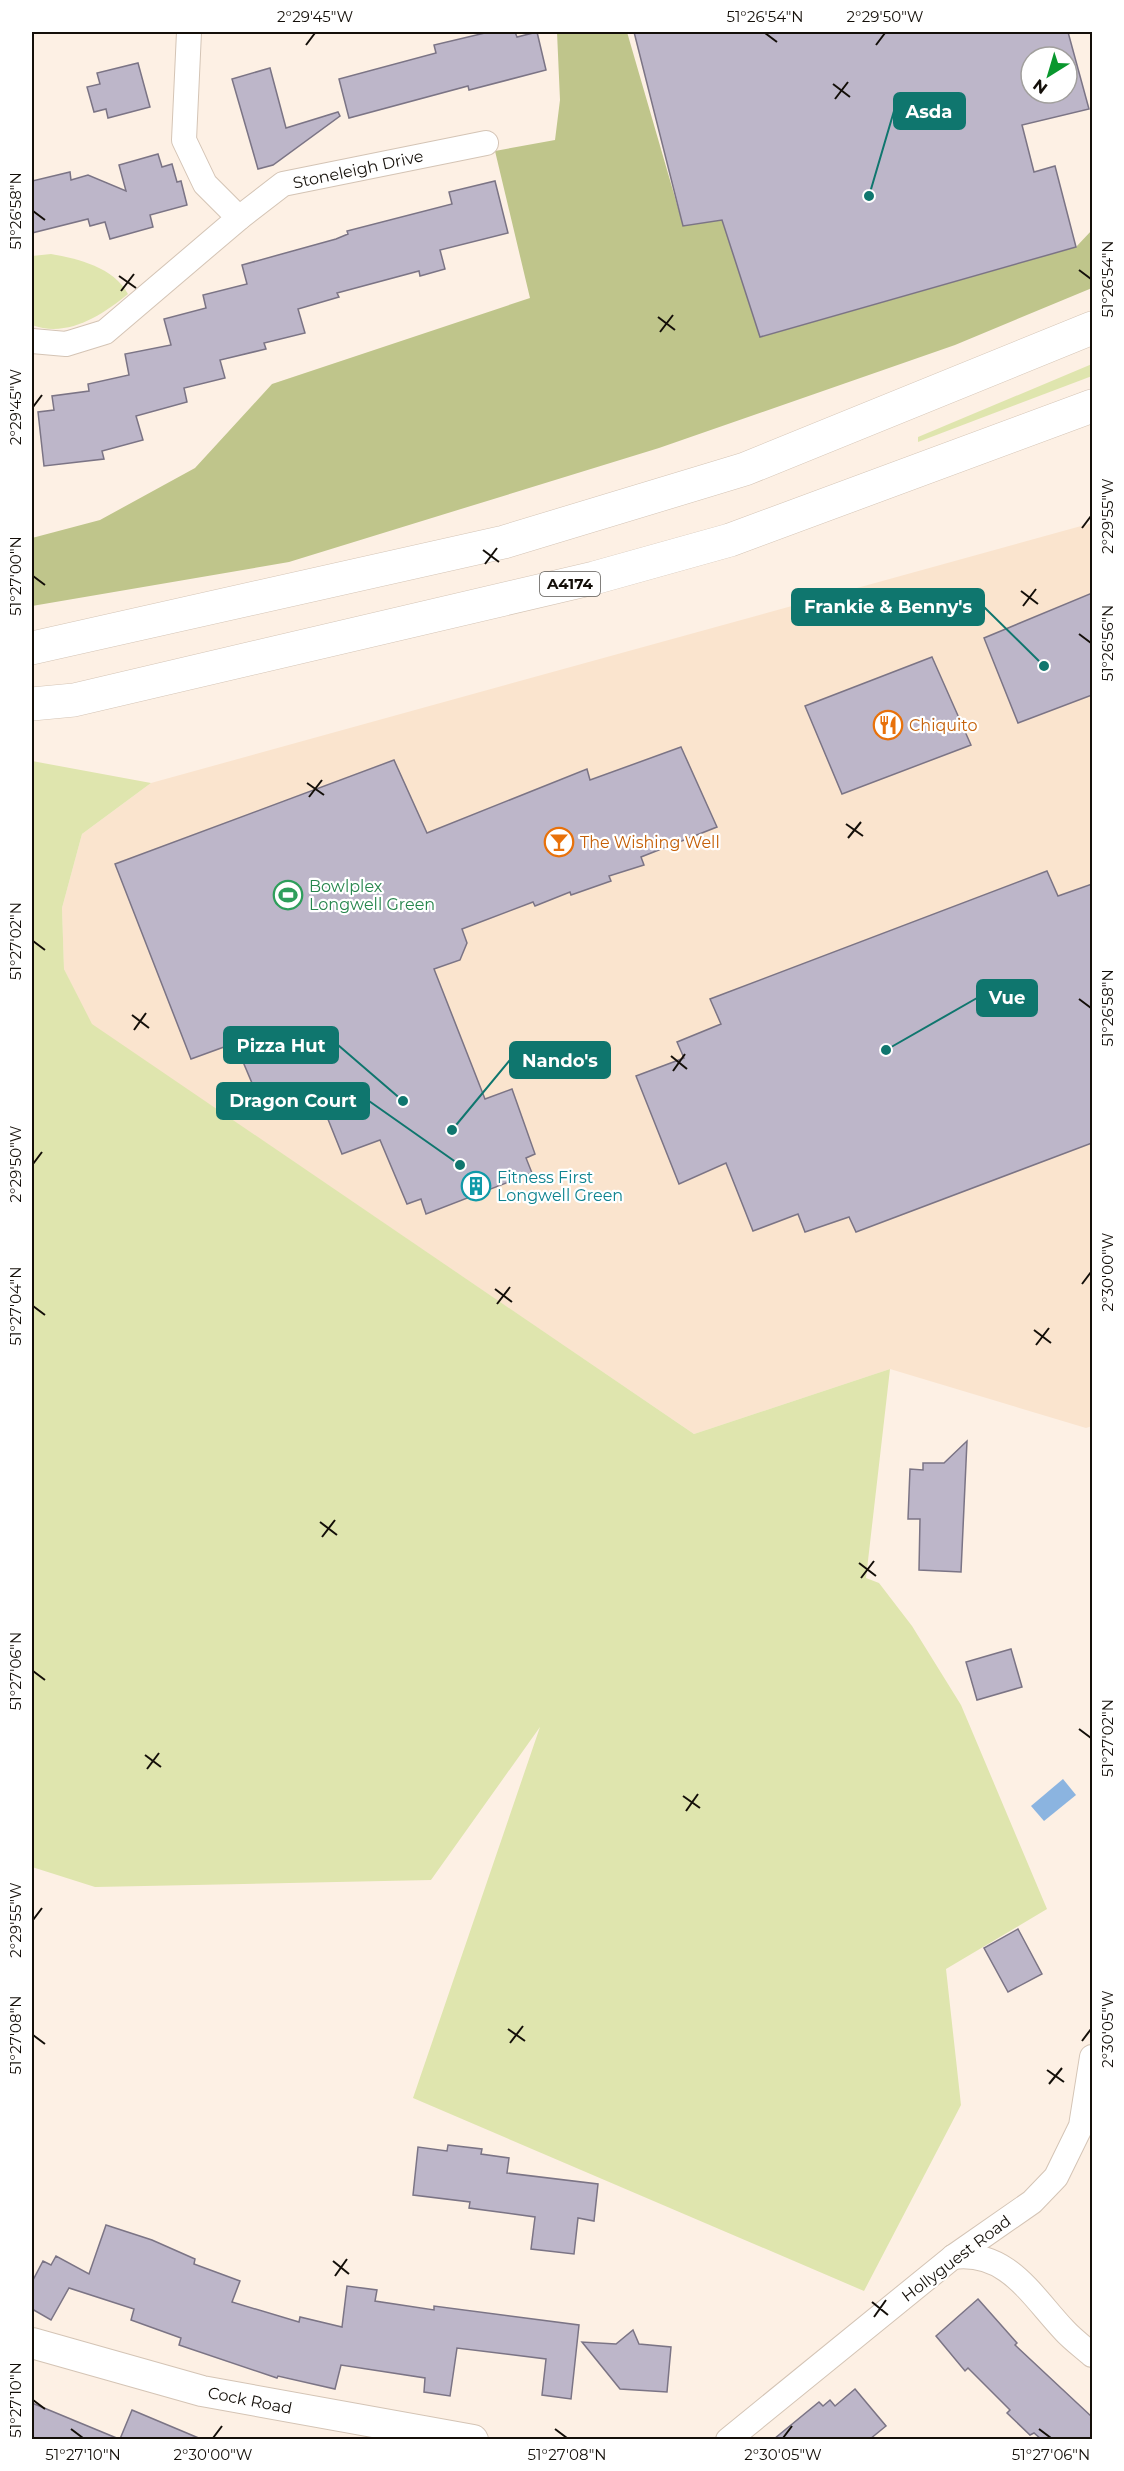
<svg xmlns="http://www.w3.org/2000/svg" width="1124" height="2471" viewBox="0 0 1124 2471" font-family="Montserrat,sans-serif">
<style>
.built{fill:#fae4ce}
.green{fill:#dfe5ae}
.forest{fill:#bfc58b}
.water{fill:#8bb4e0}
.building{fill:#bdb6c9;stroke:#7b7485;stroke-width:1.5;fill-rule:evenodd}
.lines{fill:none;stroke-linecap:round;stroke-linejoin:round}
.minor-casing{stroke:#d4c4b5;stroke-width:26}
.tertiary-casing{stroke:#d4c4b5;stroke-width:32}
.trunk-casing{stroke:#d4c4b5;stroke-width:34}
.minor{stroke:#fff;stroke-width:24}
.tertiary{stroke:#fff;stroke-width:30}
.trunk{stroke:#fff;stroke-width:33}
.ticks{fill:none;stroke:#140f09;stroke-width:2}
.labels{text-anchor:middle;stroke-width:4.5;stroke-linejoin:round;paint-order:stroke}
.shield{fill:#fff;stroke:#5a5753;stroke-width:1.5}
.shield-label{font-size:15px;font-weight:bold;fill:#140f09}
.street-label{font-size:16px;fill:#140f09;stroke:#fff}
.food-label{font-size:16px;fill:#c56008;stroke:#fff;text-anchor:start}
.leisure-label{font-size:16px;fill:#27864d;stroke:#fff;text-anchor:start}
.culture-label{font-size:16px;fill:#0d838f;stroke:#fff;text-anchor:start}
.leader{fill:none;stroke:#0f766e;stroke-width:2}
.callout-dot{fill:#0f766e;stroke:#fff;stroke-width:2}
.callout{fill:#0f766e;stroke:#0f766e;stroke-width:2}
.callout-label{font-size:18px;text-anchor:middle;font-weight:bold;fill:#fff}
.neatline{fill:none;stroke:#140f09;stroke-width:2}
.ticks-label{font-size:15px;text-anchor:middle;fill:#140f09}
</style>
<rect width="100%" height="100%" fill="#fdf0e4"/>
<!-- built -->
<path class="built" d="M 1092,523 L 1092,1426 L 1086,1428 L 890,1369 L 694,1434 L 91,1024 L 64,969 L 62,908 L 82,834 L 151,783 Z"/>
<!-- green -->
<g class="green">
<path d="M 51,254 C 79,259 113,267 128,294 C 101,316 67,338 32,325 L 32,256 Z"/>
<path d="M 1092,364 L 1092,376 L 918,442 L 918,437 Z"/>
<path d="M 32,761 L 151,783 L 82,834 L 62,908 L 64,969 L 92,1024 L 694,1434 L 890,1369 L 866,1578 L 879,1583 L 912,1626 L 961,1705 L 1047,1909 L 946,1969 L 961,2105 L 864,2291 L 413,2098 L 540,1727 L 431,1880 L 95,1887 L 32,1867 Z"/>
</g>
<!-- forest -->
<path class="forest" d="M 557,32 L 627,32 L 683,225 L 722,220 L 760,337 L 1076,247 L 1092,230 L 1092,288 L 955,345 L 659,448 L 289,562 L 32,606 L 32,538 L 100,520 L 195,468 L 272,384 L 530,298 L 495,151 L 555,140 L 560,100 Z"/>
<!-- water -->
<path class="water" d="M 1063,1779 L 1076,1795 L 1044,1821 L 1031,1806 Z"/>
<!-- building -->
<g class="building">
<path d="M 489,32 L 515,32 L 517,37 L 537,32 L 546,70 L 469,90 L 468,86 L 349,118 L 339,79 L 436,53 L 434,45 Z"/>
<path d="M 634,32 L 1068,32 L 1089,109 L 1022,125 L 1034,172 L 1055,166 L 1076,247 L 760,337 L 722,220 L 683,226 ZM 1031,57 L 1067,57 L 1067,93 L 1031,93 Z"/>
<path d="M 138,63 L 150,107 L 108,118 L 106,109 L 94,112 L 87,87 L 100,84 L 97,73 Z"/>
<path d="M 270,68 L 286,128 L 338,112 L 340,116 L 273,165 L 258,169 L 232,79 Z"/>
<path d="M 158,154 L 162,167 L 172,164 L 177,182 L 181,181 L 187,205 L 150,215 L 153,227 L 110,239 L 105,222 L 90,226 L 88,219 L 32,233 L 32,181 L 70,172 L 71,180 L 88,175 L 126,191 L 119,165 Z"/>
<path d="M 495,181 L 508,233 L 440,250 L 445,269 L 420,276 L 419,271 L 337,293 L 339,297 L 298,309 L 305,333 L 264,343 L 266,349 L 220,360 L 225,378 L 184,388 L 187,402 L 136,416 L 143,440 L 102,451 L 104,459 L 44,466 L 38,412 L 54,410 L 52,396 L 89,391 L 88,384 L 129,375 L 125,354 L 171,345 L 164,319 L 206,308 L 203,295 L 247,284 L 242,265 L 336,239 L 348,234 L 347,231 L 452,204 L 449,192 Z"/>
<path d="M 1092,593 L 1092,695 L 1018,723 L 984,638 Z"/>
<path d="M 932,657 L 971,745 L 842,794 L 805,706 Z"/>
<path d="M 681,747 L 717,827 L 641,857 L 644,865 L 609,876 L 611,881 L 571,895 L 570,892 L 535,906 L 533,902 L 462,929 L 467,943 L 460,960 L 434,969 L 485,1099 L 512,1089 L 535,1154 L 526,1158 L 532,1173 L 426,1214 L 421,1199 L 407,1204 L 380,1140 L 342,1154 L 321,1102 L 281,1117 L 277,1104 L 263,1109 L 235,1043 L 191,1059 L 115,864 L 394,760 L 427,833 L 587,769 L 590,780 Z"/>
<path d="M 1047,871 L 1058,896 L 1092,884 L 1092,1143 L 856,1232 L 849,1217 L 805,1232 L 798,1214 L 753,1231 L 726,1163 L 679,1184 L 636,1076 L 684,1058 L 677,1042 L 721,1024 L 710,999 Z"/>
<path d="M 967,1441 L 961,1572 L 919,1570 L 920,1519 L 908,1519 L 910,1469 L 923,1470 L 923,1463 L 944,1463 Z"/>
<path d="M 1011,1649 L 1022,1687 L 977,1700 L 966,1662 Z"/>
<path d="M 1018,1929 L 1042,1974 L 1008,1992 L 984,1948 Z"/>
<path d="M 448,2145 L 482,2149 L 481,2154 L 509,2158 L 507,2173 L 598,2184 L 594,2221 L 578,2218 L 574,2254 L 531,2249 L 535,2217 L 469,2208 L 470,2202 L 413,2195 L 418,2147 L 447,2151 Z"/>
<path d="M 106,2225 L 152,2240 L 195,2259 L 194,2264 L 240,2281 L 232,2302 L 299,2322 L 300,2317 L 342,2327 L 347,2286 L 377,2290 L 375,2301 L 434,2310 L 434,2306 L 579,2325 L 571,2399 L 542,2395 L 546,2359 L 457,2348 L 450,2396 L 424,2392 L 425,2378 L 341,2365 L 335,2389 L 278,2376 L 277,2378 L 179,2345 L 181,2338 L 131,2320 L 134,2309 L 69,2288 L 51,2320 L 32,2309 L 32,2282 L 43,2261 L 51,2265 L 56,2256 L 89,2274 Z"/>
<path d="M 978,2299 L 1017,2343 L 1015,2345 L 1092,2417 L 1092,2439 L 1041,2439 L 1034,2433 L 1030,2435 L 1007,2413 L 1010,2410 L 968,2368 L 965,2371 L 936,2336 Z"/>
<path d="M 633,2330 L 639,2344 L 671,2347 L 667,2392 L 620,2389 L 582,2342 L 616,2344 Z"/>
<path d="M 855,2389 L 886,2426 L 870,2439 L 774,2439 L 819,2402 L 823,2406 L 830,2400 L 835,2406 Z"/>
<path d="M 32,2403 L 119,2439 L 32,2439 Z"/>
<path d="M 132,2410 L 201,2439 L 120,2439 Z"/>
</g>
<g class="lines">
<!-- minor casing -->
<g class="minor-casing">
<g id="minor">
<path d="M 189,32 L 184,140 L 205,184 L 239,218 L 283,184 L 486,143"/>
<path d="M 32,341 L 66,344 L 105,332 L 239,218"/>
<path d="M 953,2257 C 1007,2250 1031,2295 1064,2330 C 1072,2339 1083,2347 1092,2355"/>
<path d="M 728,2440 L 953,2257 L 1032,2202 L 1056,2177 L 1081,2126 L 1092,2057"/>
</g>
</g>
<!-- tertiary casing -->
<g class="tertiary-casing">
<path id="tertiary" d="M 32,2343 L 202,2391 L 473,2440"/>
</g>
<!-- trunk casing -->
<g class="trunk-casing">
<g id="trunk">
<path d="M 32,648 L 504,542 L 745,469 L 1092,328"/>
<path d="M 32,704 L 74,700 L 594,578 L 730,540 L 1092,406"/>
</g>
</g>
<!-- minor -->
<use href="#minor" class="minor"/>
<!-- tertiary -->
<use href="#tertiary" class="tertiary"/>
<!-- trunk -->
<use href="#trunk" class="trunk"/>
</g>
<!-- ticks -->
<path class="ticks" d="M 765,33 L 777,42M 306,45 L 315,33M 876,45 L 885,33M 833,84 L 850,97M 835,99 L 848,82M 33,211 L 45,220M 1079,270 L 1091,279M 119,276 L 136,288M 121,291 L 134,274M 658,317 L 675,330M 660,332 L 673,315M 33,407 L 42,395M 1082,528 L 1091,516M 483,550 L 499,562M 485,564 L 497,548M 33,576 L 45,585M 1021,591 L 1038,604M 1023,606 L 1036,589M 1079,634 L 1091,643M 307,783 L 324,795M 309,797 L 322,780M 846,824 L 863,836M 848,838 L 861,822M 33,941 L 45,950M 1079,999 L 1091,1008M 132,1015 L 149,1028M 134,1030 L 146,1013M 671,1056 L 687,1069M 673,1071 L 685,1054M 33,1164 L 42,1152M 1082,1284 L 1091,1272M 495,1289 L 512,1302M 497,1304 L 510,1287M 33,1306 L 45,1315M 1034,1330 L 1051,1343M 1036,1345 L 1049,1328M 320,1522 L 337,1535M 322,1537 L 335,1520M 859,1563 L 876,1576M 861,1578 L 874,1561M 33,1671 L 45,1680M 1079,1729 L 1091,1738M 145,1755 L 161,1767M 147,1769 L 159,1753M 683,1796 L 700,1808M 686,1811 L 698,1794M 33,1920 L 42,1908M 508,2029 L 525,2041M 33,2035 L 45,2044M 1082,2041 L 1091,2029M 510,2043 L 523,2026M 1047,2070 L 1064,2082M 1049,2084 L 1062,2068M 333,2261 L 349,2274M 335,2276 L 347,2259M 872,2302 L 888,2315M 874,2317 L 886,2300M 33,2400 L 45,2409M 71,2429 L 83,2438M 555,2429 L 567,2438M 1039,2429 L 1051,2438M 213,2438 L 222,2426M 783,2438 L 792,2426"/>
<!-- icons -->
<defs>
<g id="restaurant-ring" transform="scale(1.5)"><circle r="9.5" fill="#fff" stroke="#e8710a" stroke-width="1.5"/><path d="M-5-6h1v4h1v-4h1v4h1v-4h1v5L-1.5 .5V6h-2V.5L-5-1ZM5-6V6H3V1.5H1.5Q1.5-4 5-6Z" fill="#e8710a"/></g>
<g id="bar-ring" transform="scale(1.5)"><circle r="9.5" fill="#fff" stroke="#e8710a" stroke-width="1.5"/><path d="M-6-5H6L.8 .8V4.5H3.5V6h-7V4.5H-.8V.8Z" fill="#e8710a"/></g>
<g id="stadium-ring" transform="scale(1.5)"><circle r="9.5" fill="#fff" stroke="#2e9e5b" stroke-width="1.5"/><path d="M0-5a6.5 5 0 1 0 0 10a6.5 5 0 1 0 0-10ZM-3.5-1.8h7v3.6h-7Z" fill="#2e9e5b"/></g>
<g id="building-ring" transform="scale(1.5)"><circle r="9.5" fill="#fff" stroke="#0f9aa8" stroke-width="1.5"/><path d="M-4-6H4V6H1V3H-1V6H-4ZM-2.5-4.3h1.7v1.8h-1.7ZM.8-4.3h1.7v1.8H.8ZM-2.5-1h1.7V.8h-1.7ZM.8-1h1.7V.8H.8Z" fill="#0f9aa8"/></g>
</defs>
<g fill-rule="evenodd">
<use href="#restaurant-ring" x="888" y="725"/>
<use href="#bar-ring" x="559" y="842"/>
<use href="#stadium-ring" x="288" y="895"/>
<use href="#building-ring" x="476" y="1186"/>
</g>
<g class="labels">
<!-- shield labels -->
<rect class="shield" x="540" y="572" width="60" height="24" rx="4.5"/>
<g class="shield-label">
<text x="570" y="589">A4174</text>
</g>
<!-- street labels -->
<g class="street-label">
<text transform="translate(358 169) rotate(-12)" y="6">Stoneleigh Drive</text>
<text transform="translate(956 2258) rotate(-37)" y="6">Hollyguest Road</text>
<text transform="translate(250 2400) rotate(11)" y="6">Cock Road</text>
</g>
<!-- food labels -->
<g class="food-label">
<text x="909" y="731">Chiquito</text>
<text x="580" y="848">The Wishing Well</text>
</g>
<!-- leisure labels -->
<g class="leisure-label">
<text x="309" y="892">Bowlplex<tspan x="309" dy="18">Longwell Green</tspan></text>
</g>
<!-- culture labels -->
<g class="culture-label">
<text x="497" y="1183">Fitness First<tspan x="497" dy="18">Longwell Green</tspan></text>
</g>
</g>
<!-- callouts -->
<path class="leader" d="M869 196L894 111M1044 666L984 607M886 1050L977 998M403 1101L338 1045M452 1130L510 1060M460 1165L369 1101"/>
<g class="callout-dot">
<circle cx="869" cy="196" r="6"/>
<circle cx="1044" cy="666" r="6"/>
<circle cx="886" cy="1050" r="6"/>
<circle cx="403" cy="1101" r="6"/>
<circle cx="452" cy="1130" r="6"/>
<circle cx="460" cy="1165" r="6"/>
</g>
<g class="callout">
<rect x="894" y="93" width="71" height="36" rx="6"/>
<rect x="792" y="589" width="192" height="36" rx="6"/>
<rect x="977" y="980" width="60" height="36" rx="6"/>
<rect x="224" y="1027" width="114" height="36" rx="6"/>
<rect x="510" y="1042" width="100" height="36" rx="6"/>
<rect x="217" y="1083" width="152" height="36" rx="6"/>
</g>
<g class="callout-label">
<text x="929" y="118">Asda</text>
<text x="888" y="613">Frankie &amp; Benny's</text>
<text x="1007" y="1004">Vue</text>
<text x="281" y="1052">Pizza Hut</text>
<text x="560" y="1067">Nando's</text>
<text x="293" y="1107">Dragon Court</text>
</g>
<!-- border -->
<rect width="1124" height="2471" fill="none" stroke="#ffffff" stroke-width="66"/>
<!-- north arrow -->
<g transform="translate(1049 75) rotate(217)"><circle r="28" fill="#ffffff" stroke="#a19f9d" stroke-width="1.5"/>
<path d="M0-4.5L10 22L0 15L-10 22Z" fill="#09972e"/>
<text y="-9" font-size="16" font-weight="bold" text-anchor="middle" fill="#140f09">N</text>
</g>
<rect x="33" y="33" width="1058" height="2405" class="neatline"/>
<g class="ticks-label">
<text x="315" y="22">2°29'45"W</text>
<text x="765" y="22">51°26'54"N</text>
<text x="885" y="22">2°29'50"W</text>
<text transform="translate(16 211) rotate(-90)" y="5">51°26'58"N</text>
<text transform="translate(1108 279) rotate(-90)" y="5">51°26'54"N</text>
<text transform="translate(16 407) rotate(-90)" y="5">2°29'45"W</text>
<text transform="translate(1108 516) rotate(-90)" y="5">2°29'55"W</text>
<text transform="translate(16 576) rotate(-90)" y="5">51°27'00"N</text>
<text transform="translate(1108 643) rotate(-90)" y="5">51°26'56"N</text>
<text transform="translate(16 941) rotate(-90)" y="5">51°27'02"N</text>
<text transform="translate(1108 1008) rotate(-90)" y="5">51°26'58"N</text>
<text transform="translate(16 1164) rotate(-90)" y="5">2°29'50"W</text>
<text transform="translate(1108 1272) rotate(-90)" y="5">2°30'00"W</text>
<text transform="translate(16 1306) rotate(-90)" y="5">51°27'04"N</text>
<text transform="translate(16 1671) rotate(-90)" y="5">51°27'06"N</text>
<text transform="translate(1108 1738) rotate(-90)" y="5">51°27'02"N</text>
<text transform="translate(16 1920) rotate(-90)" y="5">2°29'55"W</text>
<text transform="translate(1108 2029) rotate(-90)" y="5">2°30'05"W</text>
<text transform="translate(16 2035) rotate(-90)" y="5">51°27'08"N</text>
<text transform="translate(16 2400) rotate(-90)" y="5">51°27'10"N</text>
<text x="83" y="2460">51°27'10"N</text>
<text x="213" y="2460">2°30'00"W</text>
<text x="567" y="2460">51°27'08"N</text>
<text x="783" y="2460">2°30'05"W</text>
<text x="1051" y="2460">51°27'06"N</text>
</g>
</svg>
